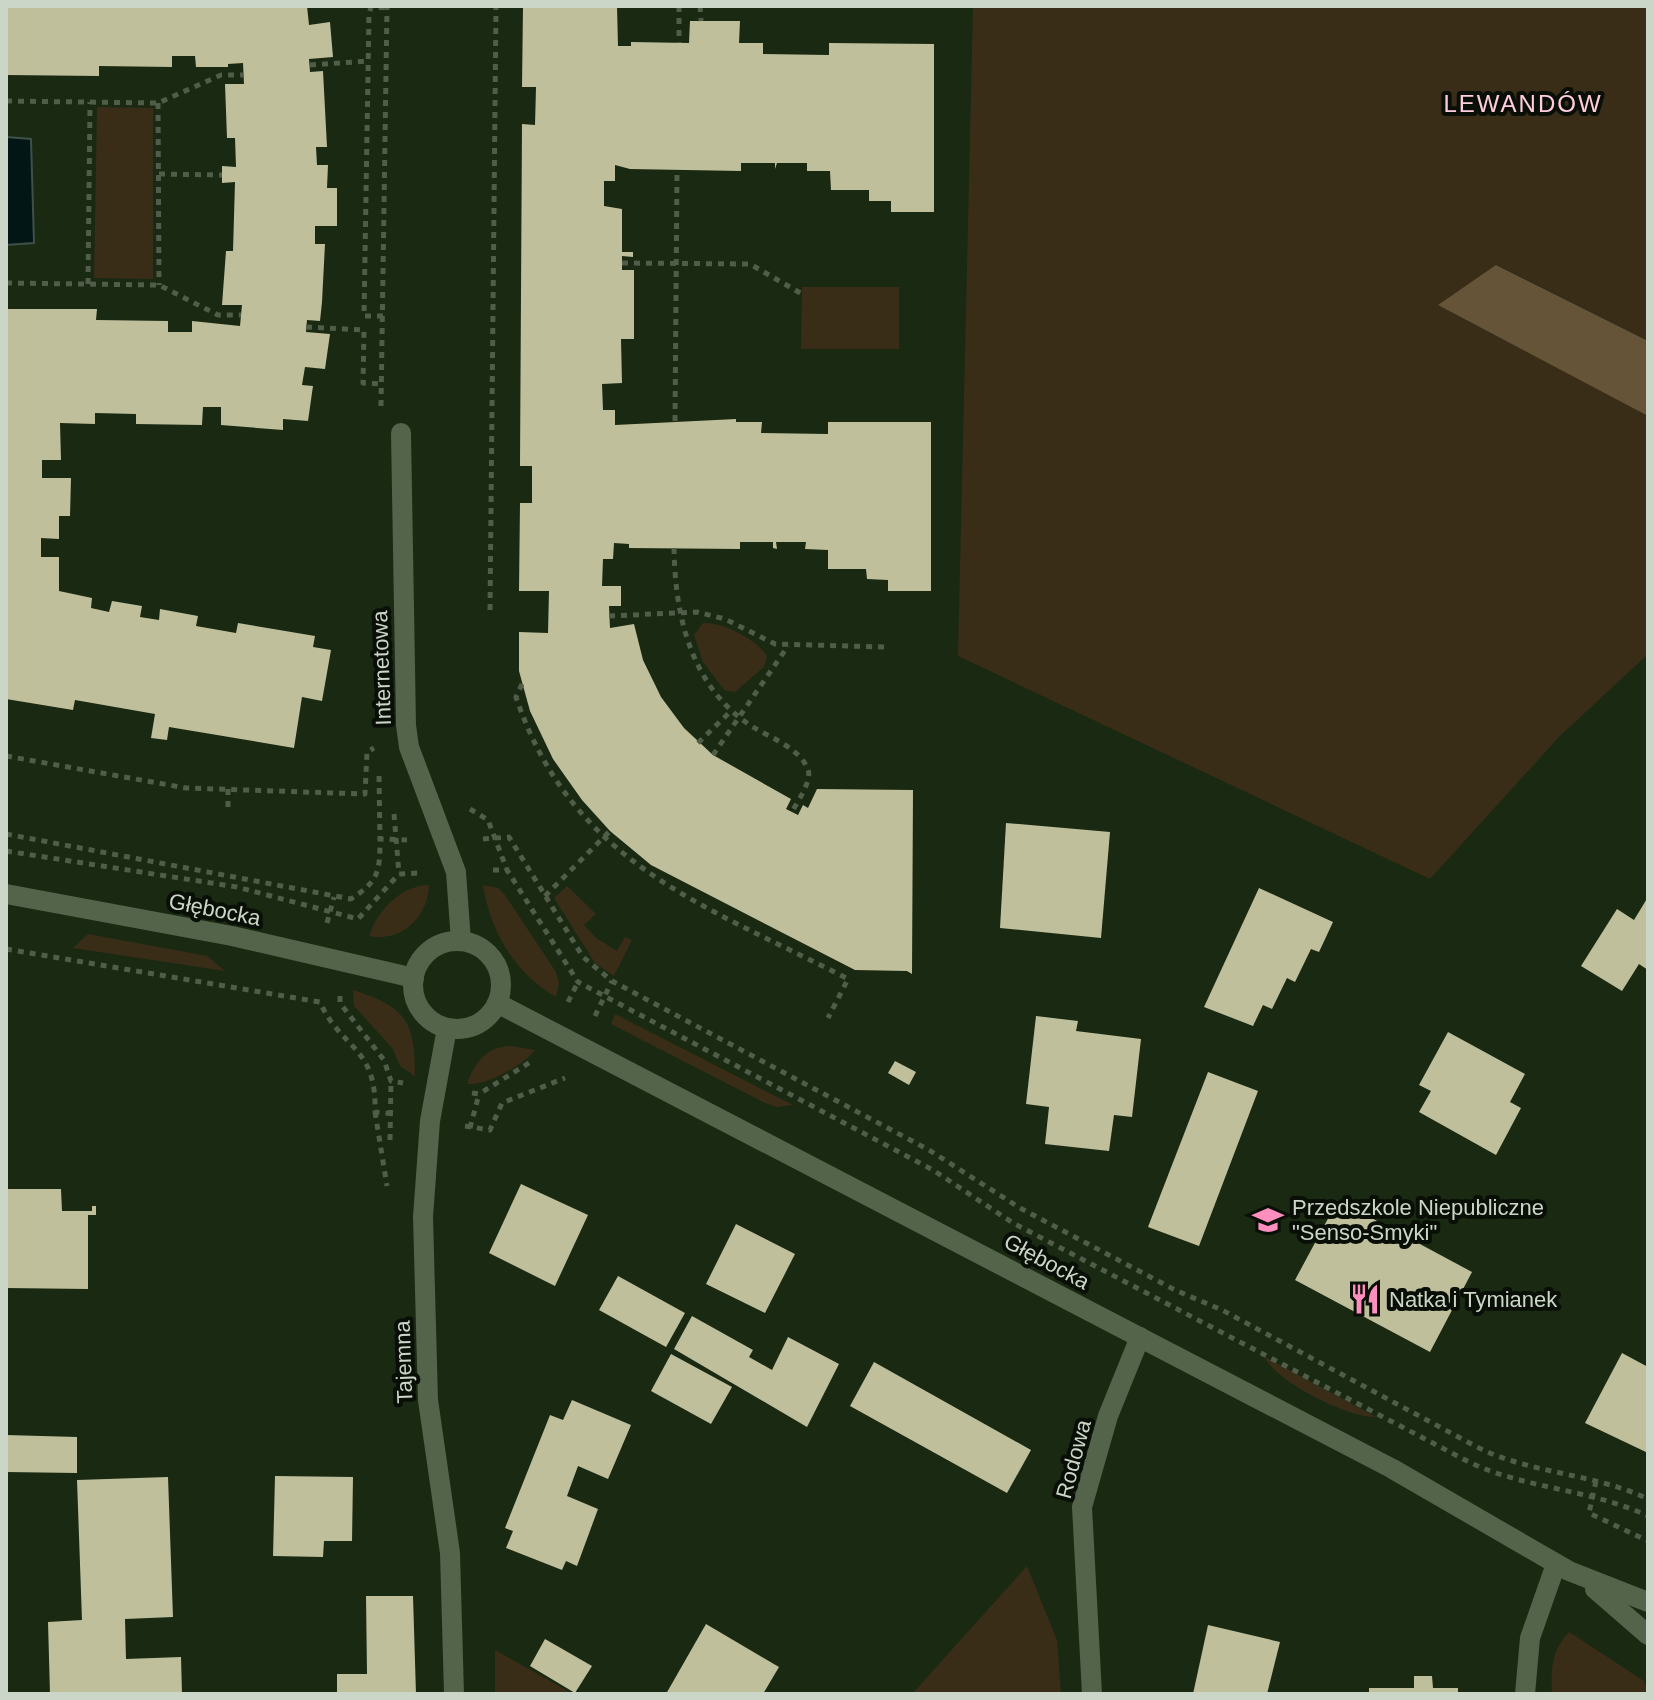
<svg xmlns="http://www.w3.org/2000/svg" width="1654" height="1700" viewBox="0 0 1654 1700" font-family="Arial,sans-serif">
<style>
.green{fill:#3a2d18}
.forest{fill:#655438}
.water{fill:#021616;stroke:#3f504b;stroke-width:2}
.building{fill:#bfbf9c}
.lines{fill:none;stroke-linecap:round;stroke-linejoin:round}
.path{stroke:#505d49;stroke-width:5;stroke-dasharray:6 6;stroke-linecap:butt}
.minor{stroke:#53644b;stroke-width:20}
.tertiary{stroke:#53644b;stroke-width:20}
.labels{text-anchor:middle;stroke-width:8;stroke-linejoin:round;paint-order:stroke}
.street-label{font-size:22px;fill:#ccd6c8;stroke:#090f06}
.poi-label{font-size:22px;fill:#ccd6c8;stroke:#090f06;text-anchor:start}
.neighbourhood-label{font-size:24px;letter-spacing:2px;fill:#ffcddf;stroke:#090f06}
</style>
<rect width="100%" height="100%" fill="#1a2912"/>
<!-- green -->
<g class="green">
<path d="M 973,6 L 1648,6 L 1648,341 L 1497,265 L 1439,305 L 1648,416 L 1648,654 L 1559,737 L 1430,879 L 958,656 Z"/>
<path d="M 97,107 L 153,108 L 153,279 L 94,278 Z"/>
<path d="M 802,287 L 899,287 L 899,349 L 801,349 Z"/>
<path d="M 703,623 C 724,623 755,638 767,656 L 764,667 L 735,692 L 724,690 L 703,662 L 694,635 Z"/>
<path d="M 429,885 C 428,917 401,943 369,936 C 378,909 401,886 429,885 Z"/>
<path d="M 483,885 L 498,888 L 505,895 L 556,972 L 559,983 L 556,997 C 515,974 490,931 483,885 Z"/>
<path d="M 567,886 L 596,914 L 584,925 L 596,938 L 617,951 L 625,937 L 632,940 L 614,976 L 595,963 L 554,898 Z"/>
<path d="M 88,934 L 207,956 L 225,971 L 73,948 Z"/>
<path d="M 353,990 C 406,1007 415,1021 415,1076 L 400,1066 L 393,1049 L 354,1006 Z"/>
<path d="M 615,1014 L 793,1105 L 777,1107 L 765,1103 L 611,1024 Z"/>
<path d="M 511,1046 L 535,1050 C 524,1065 486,1086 467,1084 C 474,1063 487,1046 511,1046 Z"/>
<path d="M 1265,1357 L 1376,1417 C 1349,1418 1275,1382 1265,1357 Z"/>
<path d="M 1027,1566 L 1057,1640 L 1061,1694 L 912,1694 Z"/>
<path d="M 1569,1632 L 1644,1681 L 1648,1694 L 1552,1694 C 1551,1668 1551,1652 1569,1632 Z"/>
<path d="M 495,1650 L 573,1694 L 495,1694 Z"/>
</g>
<!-- forest -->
<path class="forest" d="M 1496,265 L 1648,341 L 1648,416 L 1438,305 Z"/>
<!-- water -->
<path class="water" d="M 6,137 L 31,139 L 34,243 L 6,245 Z"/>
<!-- building -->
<g class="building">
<path d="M 6,6 L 307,6 L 309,25 L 330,22 L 333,57 L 309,59 L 310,72 L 323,71 L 327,147 L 316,147 L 317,165 L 328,165 L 327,188 L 337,188 L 337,226 L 315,226 L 315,244 L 325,244 L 322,302 L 320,321 L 307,320 L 306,332 L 330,334 L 325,369 L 305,367 L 302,385 L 313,386 L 308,421 L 283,419 L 283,430 L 221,425 L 221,407 L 203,407 L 202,425 L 136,424 L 136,414 L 95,413 L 95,424 L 60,423 L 61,460 L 42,460 L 42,478 L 71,478 L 70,516 L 59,516 L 59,539 L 41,538 L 41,557 L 59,557 L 59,591 L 92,598 L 91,608 L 109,612 L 112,601 L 142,606 L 140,617 L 159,620 L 160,609 L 198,616 L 196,626 L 236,633 L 238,623 L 315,636 L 313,647 L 331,650 L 322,701 L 302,697 L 294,748 L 169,727 L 167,740 L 151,738 L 155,714 L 75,700 L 73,710 L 6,699 L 6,309 L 97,309 L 96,320 L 168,321 L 168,332 L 192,332 L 192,321 L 240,326 L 242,305 L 222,305 L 226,251 L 233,251 L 235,182 L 222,183 L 222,166 L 236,167 L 235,138 L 227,138 L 225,84 L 244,84 L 243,63 L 228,64 L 228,67 L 196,67 L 195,56 L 172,56 L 172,67 L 99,66 L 99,76 L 6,75 Z"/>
<path d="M 523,6 L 617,6 L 618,46 L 631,46 L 631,42 L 689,43 L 690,21 L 740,21 L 739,43 L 763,43 L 763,54 L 829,55 L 829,43 L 934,44 L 934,212 L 891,212 L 891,201 L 869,201 L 869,190 L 831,190 L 830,171 L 807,171 L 807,163 L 777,163 L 775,169 L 775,163 L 741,163 L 741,171 L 630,169 L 615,165 L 615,181 L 604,181 L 604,206 L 622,209 L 622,252 L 633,252 L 633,257 L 622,256 L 622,270 L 634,270 L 634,339 L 621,339 L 622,383 L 602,384 L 603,410 L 615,410 L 615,425 L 736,419 L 736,422 L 762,422 L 761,433 L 828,434 L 828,422 L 931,422 L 931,591 L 888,591 L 888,580 L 867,579 L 866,569 L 828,569 L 828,550 L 805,549 L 806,542 L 776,542 L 777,549 L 773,548 L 773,542 L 740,542 L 740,549 L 629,548 L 629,544 L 614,543 L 613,559 L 603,559 L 602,586 L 621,586 L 621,606 L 609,606 L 610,628 L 634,624 L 643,660 L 661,697 L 684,728 L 713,755 L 791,799 L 786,809 L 798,815 L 803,805 L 808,808 L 817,789 L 913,790 L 912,974 L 907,971 L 855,970 L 651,865 L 610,831 L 582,800 L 553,759 L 530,711 L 519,671 L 519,632 L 548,633 L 549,591 L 519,591 L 520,503 L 532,503 L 532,466 L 520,466 L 522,124 L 535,125 L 536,87 L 522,87 Z"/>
<path d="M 1006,823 L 1110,832 L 1101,938 L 1000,928 Z"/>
<path d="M 1259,888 L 1333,922 L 1319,952 L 1311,949 L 1295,982 L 1287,978 L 1272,1009 L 1263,1005 L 1253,1026 L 1204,1007 Z"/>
<path d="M 1648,897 L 1648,970 L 1639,964 L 1622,991 L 1581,966 L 1617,909 L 1634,920 Z"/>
<path d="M 1036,1016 L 1078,1021 L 1076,1031 L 1141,1039 L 1132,1117 L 1114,1115 L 1109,1151 L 1045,1144 L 1049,1107 L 1026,1104 Z"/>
<path d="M 1448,1032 L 1525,1074 L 1510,1102 L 1521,1108 L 1496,1155 L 1419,1112 L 1431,1091 L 1419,1085 Z"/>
<path d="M 895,1061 L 916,1072 L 909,1085 L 888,1073 Z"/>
<path d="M 1208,1072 L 1258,1091 L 1199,1246 L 1148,1227 Z"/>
<path d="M 521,1184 L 588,1215 L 555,1286 L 489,1253 Z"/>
<path d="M 8,1189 L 61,1189 L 62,1211 L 92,1211 L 92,1206 L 96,1206 L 96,1215 L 88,1215 L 88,1289 L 6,1288 Z"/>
<path d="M 1338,1200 L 1472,1272 L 1430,1352 L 1295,1280 Z"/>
<path d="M 736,1224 L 795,1254 L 765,1313 L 706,1284 Z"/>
<path d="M 618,1276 L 685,1313 L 666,1347 L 599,1310 Z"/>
<path d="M 692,1316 L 753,1350 L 749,1357 L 772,1370 L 788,1337 L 839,1364 L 807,1427 L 674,1349 Z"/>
<path d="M 1622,1353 L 1648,1367 L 1648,1453 L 1585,1423 Z"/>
<path d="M 671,1354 L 732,1387 L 711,1424 L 651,1391 Z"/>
<path d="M 874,1362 L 1031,1450 L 1007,1493 L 850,1406 Z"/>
<path d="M 572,1400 L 631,1425 L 608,1479 L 578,1466 L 567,1496 L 598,1509 L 577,1566 L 566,1561 L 562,1570 L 506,1548 L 513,1531 L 505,1528 L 550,1415 L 563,1420 Z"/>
<path d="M 6,1435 L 77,1437 L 77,1473 L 6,1472 Z"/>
<path d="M 275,1476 L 353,1477 L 352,1541 L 324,1541 L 323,1557 L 273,1556 Z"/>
<path d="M 168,1477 L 173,1617 L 125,1619 L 126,1659 L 181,1657 L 182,1694 L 50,1694 L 48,1622 L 82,1620 L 77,1480 Z"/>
<path d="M 366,1596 L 413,1596 L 416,1694 L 337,1694 L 337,1674 L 367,1674 Z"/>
<path d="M 706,1624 L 779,1667 L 763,1694 L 666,1694 Z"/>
<path d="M 1208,1625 L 1280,1642 L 1267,1694 L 1193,1694 Z"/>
<path d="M 545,1639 L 592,1666 L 575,1693 L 530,1666 Z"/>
<path d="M 1414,1676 L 1432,1676 L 1433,1688 L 1458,1688 L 1458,1694 L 1369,1694 L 1369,1688 L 1414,1688 Z"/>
</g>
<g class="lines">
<!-- path -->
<g class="path">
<path d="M 679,6 L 679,43"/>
<path d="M 700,6 L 701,21"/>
<path d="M 310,65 L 369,61"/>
<path d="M 6,101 L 158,103 L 221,75 L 243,75"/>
<path d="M 158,103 L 159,285"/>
<path d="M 159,174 L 222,175"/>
<path d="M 622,263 L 750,264 L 802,294"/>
<path d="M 6,283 L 159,285 L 218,315 L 241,315"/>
<path d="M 88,284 L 90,102"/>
<path d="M 383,316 L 364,316 L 369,14 L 371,7 L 387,8"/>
<path d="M 306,327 L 364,330 L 363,383 L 381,384"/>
<path d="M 381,406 L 387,6"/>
<path d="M 675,421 L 677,170"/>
<path d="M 674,548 C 675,616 691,688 753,727 C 771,738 797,747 807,767 C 814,779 798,800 792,812"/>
<path d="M 490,610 L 496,6"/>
<path d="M 609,616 L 697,612 L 725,619 L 775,644 L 885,647"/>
<path d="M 522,684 L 516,697 C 572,864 705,905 848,979 L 828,1018"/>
<path d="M 698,743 L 732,710"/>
<path d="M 713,755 L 788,646"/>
<path d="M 6,756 L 186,788 L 365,794 L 367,752 L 374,748"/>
<path d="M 379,776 L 380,839"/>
<path d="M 228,789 L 228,807"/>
<path d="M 470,809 L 488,820 L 507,870"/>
<path d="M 394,814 L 399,874"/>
<path d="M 6,834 L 351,899 C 379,881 380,871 380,839 L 407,840"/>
<path d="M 483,839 L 509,837 L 583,957 L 612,981 L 929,1150 L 1020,1208 L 1175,1290 L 1222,1310 L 1477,1447 C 1530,1474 1594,1473 1648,1499"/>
<path d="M 6,851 L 237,887 L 358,919 L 399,874 L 419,873"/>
<path d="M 493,870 L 507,870 L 578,982 L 933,1170 L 1013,1223 L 1469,1462 C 1525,1489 1591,1489 1648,1516"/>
<path d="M 545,896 L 610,831"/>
<path d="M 327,923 L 334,897"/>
<path d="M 6,949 L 320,1002 C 341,1050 377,1045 375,1112 L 394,1114"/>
<path d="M 340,996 L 340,1003 L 384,1060 L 391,1081 L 403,1083"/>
<path d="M 568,1002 L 578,982"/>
<path d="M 595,1016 L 612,981"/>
<path d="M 472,1093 L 479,1094 L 532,1061"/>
<path d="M 375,1112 L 387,1186"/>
<path d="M 465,1126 L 490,1130 L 502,1103 L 565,1078"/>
<path d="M 470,1128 L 479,1094"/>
<path d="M 390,1140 L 391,1081"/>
<path d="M 1596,1481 L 1589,1513 L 1648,1541"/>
</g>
<!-- minor -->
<g class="minor">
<path d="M 401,433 L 406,725 L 409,747 L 456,872 L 461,941"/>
<path d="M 447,1028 L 430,1121 L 423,1217 L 428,1400 L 450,1553 L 454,1694"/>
<path d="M 1092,1694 L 1082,1507 L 1108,1416 L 1140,1337"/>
<path d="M 1525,1694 L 1530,1638 L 1556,1564"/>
</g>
<!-- tertiary -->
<g class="tertiary">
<path d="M 6,894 L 232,936 L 414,978"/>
<circle cx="457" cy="985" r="44"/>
<path d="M 497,1003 L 1391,1468 L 1569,1571 L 1648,1602"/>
<path d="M 1595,1589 L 1648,1635"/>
</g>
</g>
<!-- icons -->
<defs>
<g id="school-bare" transform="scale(2.4)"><path d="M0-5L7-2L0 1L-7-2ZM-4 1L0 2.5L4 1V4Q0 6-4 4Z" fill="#fe8ebd" stroke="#090f06" stroke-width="2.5" paint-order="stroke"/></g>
<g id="restaurant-bare" transform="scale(2.4)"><path d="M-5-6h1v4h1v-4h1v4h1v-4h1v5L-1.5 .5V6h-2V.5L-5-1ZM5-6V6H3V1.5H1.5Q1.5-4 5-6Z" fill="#fe8ebd" stroke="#090f06" stroke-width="2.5" paint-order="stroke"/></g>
</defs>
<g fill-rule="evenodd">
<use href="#school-bare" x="1268" y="1220"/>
<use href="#restaurant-bare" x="1365" y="1299"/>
</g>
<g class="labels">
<!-- street labels -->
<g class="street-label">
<text transform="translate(381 668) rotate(-92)" y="8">Internetowa</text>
<text transform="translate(215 909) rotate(11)" y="8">Głębocka</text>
<text transform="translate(1047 1261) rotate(28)" y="8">Głębocka</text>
<text transform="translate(403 1362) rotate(-92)" y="8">Tajemna</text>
<text transform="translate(1073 1459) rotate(-75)" y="8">Rodowa</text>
</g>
<!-- poi labels -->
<g class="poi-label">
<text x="1292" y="1215">Przedszkole Niepubliczne<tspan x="1292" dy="25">"Senso-Smyki"</tspan></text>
<text x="1389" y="1307">Natka i Tymianek</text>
</g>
<!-- neighbourhood labels -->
<g class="neighbourhood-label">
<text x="1523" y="112">LEWANDÓW</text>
</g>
</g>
<!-- border -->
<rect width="1654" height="1700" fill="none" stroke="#ccd6c8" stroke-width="16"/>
</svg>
